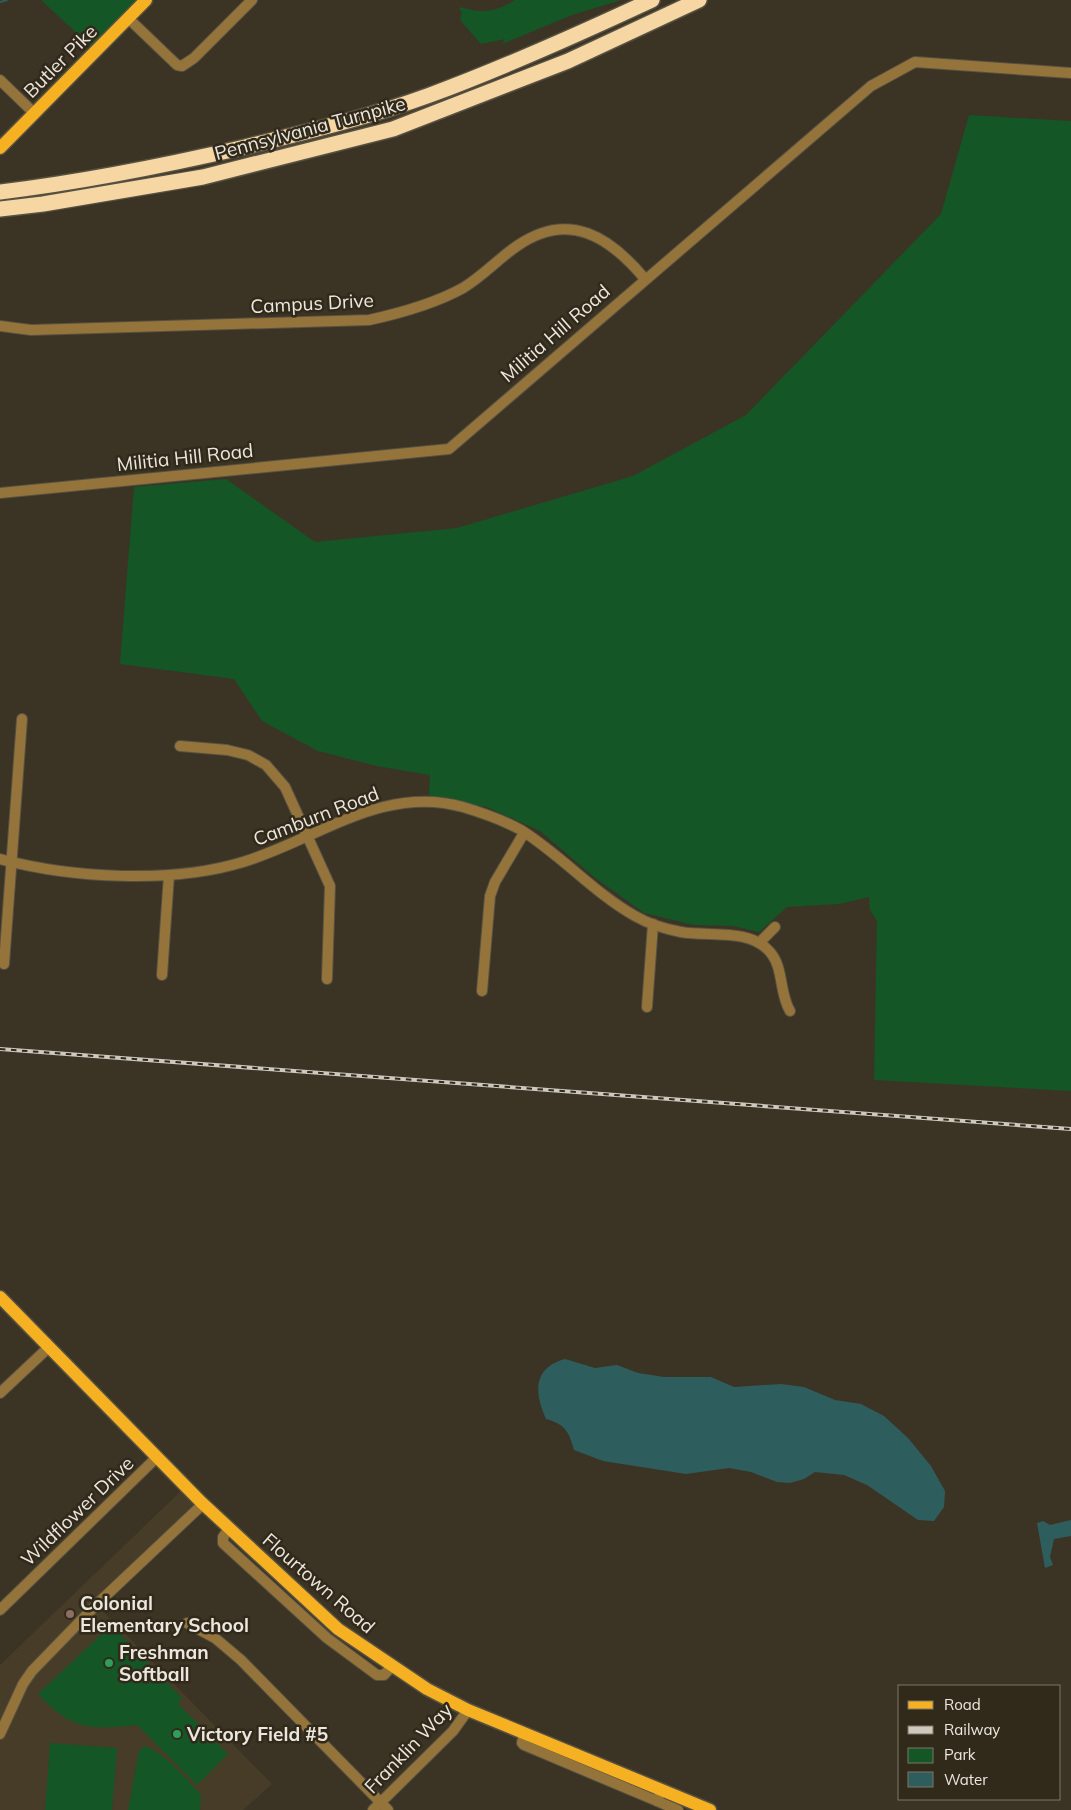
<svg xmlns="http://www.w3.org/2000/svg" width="1071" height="1810" viewBox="0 0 1071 1810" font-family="Mulish,sans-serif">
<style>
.built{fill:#463c27}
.green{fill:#145626}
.water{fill:#2e5d5d}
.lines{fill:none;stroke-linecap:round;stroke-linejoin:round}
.stream{stroke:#2e5d5d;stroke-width:2}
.minor-casing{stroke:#575142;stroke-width:12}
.major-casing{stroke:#575142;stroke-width:15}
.highway-casing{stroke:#575142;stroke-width:18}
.minor{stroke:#95743c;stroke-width:10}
.major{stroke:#f6b122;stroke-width:12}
.highway{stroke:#f6d6a2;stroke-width:15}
.rail-casing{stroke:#cec9bf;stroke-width:4}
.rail{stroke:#312a1b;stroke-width:2;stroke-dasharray:5.5;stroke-linecap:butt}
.education-dot{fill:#8d6e63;stroke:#312a1b;stroke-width:2}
.leisure-dot{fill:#2e9e5b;stroke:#312a1b;stroke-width:2}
.labels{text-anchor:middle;stroke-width:5;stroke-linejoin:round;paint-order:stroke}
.street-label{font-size:19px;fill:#ece7de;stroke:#312a1b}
.poi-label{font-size:19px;font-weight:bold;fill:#ece7de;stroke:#312a1b;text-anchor:start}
</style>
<rect width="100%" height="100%" fill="#3b3424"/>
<!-- built -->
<path class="built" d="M 186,1486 L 203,1504 L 97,1605 L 272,1784 L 243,1810 L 0,1810 L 0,1665 Z"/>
<!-- green -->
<g class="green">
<path d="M 41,0 L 146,0 L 96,51 Z"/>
<path d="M 515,0 L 621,0 L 572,15 L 502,44 L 505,39 L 481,44 L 460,20 L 462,12 L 459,9 L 461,7 C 481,14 497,12 515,0 Z"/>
<path d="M 969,115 L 1071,121 L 1071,1091 L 874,1080 L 877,921 L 870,910 L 869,897 L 839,904 L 787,907 L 759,932 L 733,926 L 694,925 L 644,913 L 594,877 L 540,831 L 487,807 L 429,797 L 430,775 L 377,766 L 318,751 L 262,721 L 234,679 L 120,664 L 134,487 L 226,479 L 315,542 L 457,528 L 633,476 L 746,415 L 941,214 Z"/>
<path d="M 107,1629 L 113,1629 L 117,1631 L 182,1698 L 178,1704 L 228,1754 L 197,1785 L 137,1725 C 90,1730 71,1730 38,1694 Z"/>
<path d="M 50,1743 L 117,1748 L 112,1810 L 45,1810 Z"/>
<path d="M 145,1746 C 166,1754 186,1778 201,1795 L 200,1810 L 128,1810 L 139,1751 Z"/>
</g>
<!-- water -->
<g class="water">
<path d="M 565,1359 L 595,1368 L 617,1365 L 638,1373 L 664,1377 L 711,1377 L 734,1387 L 781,1384 L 804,1387 L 835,1400 L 861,1404 L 884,1416 L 908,1438 L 931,1466 L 945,1491 L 944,1507 L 934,1521 L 918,1520 L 867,1485 L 844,1475 L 815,1472 L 804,1479 L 790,1483 L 777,1482 L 751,1472 L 729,1468 L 686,1474 L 603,1461 L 574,1450 C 569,1432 565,1424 546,1419 C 534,1392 533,1368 565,1359 Z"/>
<path d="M 1071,1520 L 1071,1536 L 1054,1539 L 1050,1557 L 1053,1565 L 1045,1568 L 1037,1523 L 1043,1521 L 1050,1525 Z"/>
</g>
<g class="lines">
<!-- stream -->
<path class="stream" d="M 0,2 L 7,0"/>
<!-- minor casing -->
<g class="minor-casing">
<g id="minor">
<path d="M 128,18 L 177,65 L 182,66 L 194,58 L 252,0"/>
<path d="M 0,80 L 34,113"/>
<path d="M 0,326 L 31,330 L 369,320 C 401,313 434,304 463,288 C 483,276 498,259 517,246 C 569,210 610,237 645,279"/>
<path d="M 0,493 L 449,449 L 871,86 L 915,62 L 1071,73"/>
<path d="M 180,746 L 227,750 L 248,755 L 266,765 L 285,787 L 330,886 L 327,979"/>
<path d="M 0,859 C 72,878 171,884 243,862 C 316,840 383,784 463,807 C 483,813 503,820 521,830 C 561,855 594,893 635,916 C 649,924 665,929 681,932 C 709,937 750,928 770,952 C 784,968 779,993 790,1011"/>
<path d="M 759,943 L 775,927"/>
<path d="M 4,964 L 22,719"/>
<path d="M 162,975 L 169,875"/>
<path d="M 482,991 L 490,896 L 495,882 L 524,833"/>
<path d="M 647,1007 L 653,924"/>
<path d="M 0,1393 L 48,1348"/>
<path d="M 229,1529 L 223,1537 L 223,1543 L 327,1638 L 377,1675 L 384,1675 L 392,1666"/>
<path d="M 0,1610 L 156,1458"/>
<path d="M 187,1623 L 215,1638 L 241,1660 L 388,1810"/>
<path d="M 0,1734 L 23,1684 L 32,1671 L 97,1604 L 203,1504"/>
<path d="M 524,1734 L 522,1743 L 524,1745 L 657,1801"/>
<path d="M 659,1796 L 657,1801 L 678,1810"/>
<path d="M 373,1810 L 453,1731 L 468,1710"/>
</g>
</g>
<!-- major casing -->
<g class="major-casing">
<g id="major">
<path d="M 0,148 L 146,0"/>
<path d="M 0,1297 L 201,1502 L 338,1629 L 427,1689 L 468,1710 L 710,1810"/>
</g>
</g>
<!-- highway casing -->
<g class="highway-casing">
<g id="highway">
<path d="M 0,192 C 83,182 163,166 245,147 C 307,132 370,117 430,95 C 506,67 579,34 652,0"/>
<path d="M 0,209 L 43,204 L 203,177 L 393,129 L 568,61 L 699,0"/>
</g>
</g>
<!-- minor -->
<use href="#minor" class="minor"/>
<!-- major -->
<use href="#major" class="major"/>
<!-- highway -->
<use href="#highway" class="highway"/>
<!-- rail casing -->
<g class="rail-casing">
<path id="rail" d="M 0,1049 L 1071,1129"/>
</g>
<!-- rail -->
<use href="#rail" class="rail"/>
</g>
<!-- markers -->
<circle class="education-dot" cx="70" cy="1614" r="5"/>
<g class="leisure-dot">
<circle cx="109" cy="1663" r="5"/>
<circle cx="177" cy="1734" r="5"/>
</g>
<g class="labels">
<!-- street labels -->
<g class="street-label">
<text transform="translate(60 61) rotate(-45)" y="7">Butler Pike</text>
<text transform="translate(310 128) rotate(-15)" y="7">Pennsylvania Turnpike</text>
<text transform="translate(312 303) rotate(-3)" y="7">Campus Drive</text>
<text transform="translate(555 333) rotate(-41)" y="7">Militia Hill Road</text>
<text transform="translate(185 457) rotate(-6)" y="7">Militia Hill Road</text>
<text transform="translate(316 816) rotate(-21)" y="7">Camburn Road</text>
<text transform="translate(77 1511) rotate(-44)" y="7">Wildflower Drive</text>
<text transform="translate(319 1583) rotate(41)" y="7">Flourtown Road</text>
<text transform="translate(408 1748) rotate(-46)" y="7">Franklin Way</text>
</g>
<!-- poi labels -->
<g class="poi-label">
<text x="80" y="1610">Colonial<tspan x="80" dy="22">Elementary School</tspan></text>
<text x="119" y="1659">Freshman<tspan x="119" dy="22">Softball</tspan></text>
<text x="187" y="1741">Victory Field #5</text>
</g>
</g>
<!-- legend -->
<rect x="898" y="1685" width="162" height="115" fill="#312a1b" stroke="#7c7669"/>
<rect x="908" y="1701" width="25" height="8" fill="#f6b122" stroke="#7c7669"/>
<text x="944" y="1710" font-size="15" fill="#ece7de">Road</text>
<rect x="908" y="1726" width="25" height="8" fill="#cec9bf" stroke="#7c7669"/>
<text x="944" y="1735" font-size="15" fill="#ece7de">Railway</text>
<rect x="908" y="1748" width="25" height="15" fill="#145626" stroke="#7c7669"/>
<text x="944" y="1760" font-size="15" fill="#ece7de">Park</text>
<rect x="908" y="1772" width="25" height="15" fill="#2e5d5d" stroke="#7c7669"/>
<text x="944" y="1785" font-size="15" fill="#ece7de">Water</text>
</svg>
